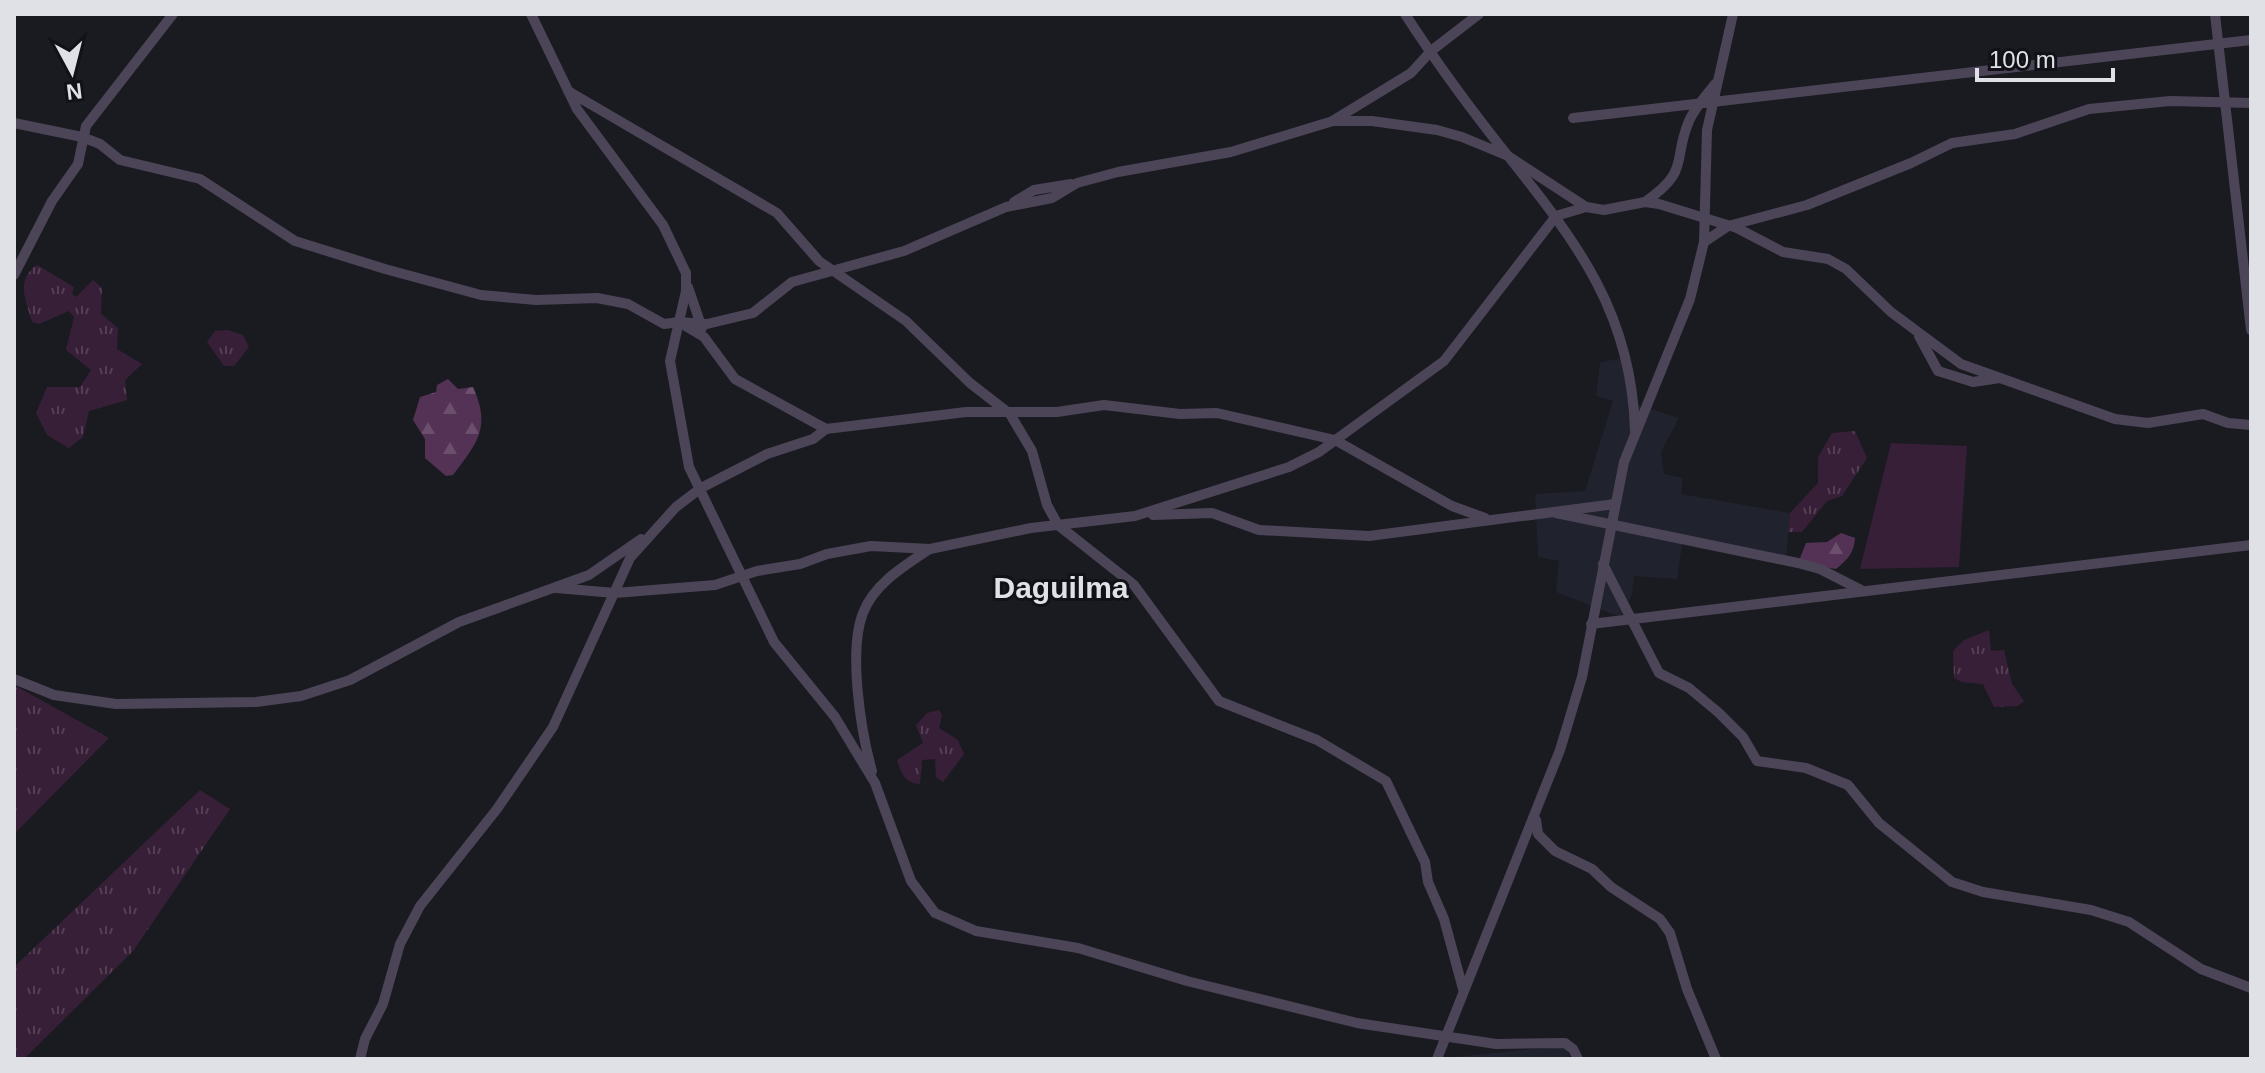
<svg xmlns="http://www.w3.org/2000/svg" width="2265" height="1073" viewBox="0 0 2265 1073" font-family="Helvetica,sans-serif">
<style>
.built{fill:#20222e}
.grass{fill:url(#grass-tufts)}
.forest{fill:url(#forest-firs)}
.pitch{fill:#371f38}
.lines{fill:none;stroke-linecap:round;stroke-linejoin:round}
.minor{stroke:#4c4558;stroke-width:10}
.labels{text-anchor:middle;stroke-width:6;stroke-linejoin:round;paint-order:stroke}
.quarter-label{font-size:30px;font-weight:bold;fill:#e0e1e6;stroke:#111118}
</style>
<defs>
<pattern id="grass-tufts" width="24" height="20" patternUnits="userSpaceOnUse" patternTransform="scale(2)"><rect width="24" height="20" fill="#371f38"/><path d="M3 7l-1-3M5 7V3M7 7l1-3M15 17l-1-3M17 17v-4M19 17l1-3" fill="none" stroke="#543f55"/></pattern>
<pattern id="forest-firs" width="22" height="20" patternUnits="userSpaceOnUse" patternTransform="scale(2)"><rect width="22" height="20" fill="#533255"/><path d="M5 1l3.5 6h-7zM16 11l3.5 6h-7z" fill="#6b4f6d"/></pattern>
</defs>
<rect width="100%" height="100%" fill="#1a1a21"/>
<!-- built -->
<g class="built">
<path d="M 1625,358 L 1635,404 L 1679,418 L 1661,452 L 1664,474 L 1683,478 L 1681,494 L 1790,513 L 1786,560 L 1683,539 L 1677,579 L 1634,576 L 1632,595 L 1620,617 L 1556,592 L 1559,561 L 1538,557 L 1535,494 L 1585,491 L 1613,401 L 1596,396 L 1600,362 Z"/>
<path d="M 1565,1046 L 1571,1059 L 1444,1058 Z"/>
</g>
<!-- grass -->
<g class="grass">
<path d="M 37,265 L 74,287 L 72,294 L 76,297 L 93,280 L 102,288 L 101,314 L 118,328 L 117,349 L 142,364 L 125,380 L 127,400 L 89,411 L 83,437 L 69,448 L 47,435 L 36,413 L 47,387 L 80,387 L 91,370 L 66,350 L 74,317 L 69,311 L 39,324 L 32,322 C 26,300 15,280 37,265 Z"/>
<path d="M 228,330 L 243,335 L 249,347 L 234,366 L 224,366 L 207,342 L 215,331 Z"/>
<path d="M 1855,431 L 1867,458 L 1842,496 L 1827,501 L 1802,532 L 1788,532 L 1790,513 L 1818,483 L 1818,457 L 1832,433 Z"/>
<path d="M 1989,630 L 1991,651 L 2004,650 L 2012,684 L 2024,701 L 2018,706 L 1994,707 L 1983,684 L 1962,682 L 1954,678 L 1953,651 L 1964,640 Z"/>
<path d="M 14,685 L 109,738 L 14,834 Z"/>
<path d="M 939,710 L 942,716 L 939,728 L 958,740 L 964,754 L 943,782 L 936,777 L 935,759 L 922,760 L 920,784 C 905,783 901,773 897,760 L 923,743 L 916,725 L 927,713 Z"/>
<path d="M 200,790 L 230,809 L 133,951 L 24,1059 L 14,1059 L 14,967 Z"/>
</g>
<!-- forest -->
<g class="forest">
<path d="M 448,379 L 458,389 L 473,387 C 491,427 478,442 453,475 L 446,476 L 425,458 L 425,439 L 413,420 L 420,397 L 436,392 L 437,385 Z"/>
<path d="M 1841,533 L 1855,538 C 1854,553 1848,559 1836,569 L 1798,563 L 1806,543 L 1827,542 Z"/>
</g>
<!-- pitch -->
<path class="pitch" d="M 1891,443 L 1967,446 L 1959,567 L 1860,569 Z"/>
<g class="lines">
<!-- minor -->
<g class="minor">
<path d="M 531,14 L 577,109 L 663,225 L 686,273 L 686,291 L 670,361 L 689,467 L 774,642 L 835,717 L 875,783 L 911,881 L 935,913 L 976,931 L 1078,948 L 1187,981 L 1357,1023 L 1496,1044 L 1565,1043 L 1573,1049 L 1578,1059"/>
<path d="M 1405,14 C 1436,62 1472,111 1508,156 C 1578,244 1632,314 1635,431"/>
<path d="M 2215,14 L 2251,330"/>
<path d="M 568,91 L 777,213 L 819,261 L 906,321 L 970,383 L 1010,414 L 1032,451 L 1047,505 L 1058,525 L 1134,585 L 1219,701 L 1317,740 L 1386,781 L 1425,862 L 1428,882 L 1444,919 L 1463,989"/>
<path d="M 1573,118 L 2251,40"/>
<path d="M 1334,120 L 1411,73 L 1431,51 L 1479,14"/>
<path d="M 14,123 L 82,137 L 100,144 L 120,160 L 200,179 L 295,241 L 385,269 L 481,295 L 536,300 L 597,298 L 628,304 L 664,324 L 679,322 L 704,337 L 735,379 L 826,429 L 966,412 L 1057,412 L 1104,405 L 1180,414 L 1217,413 L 1335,440 L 1452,506 L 1485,518"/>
<path d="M 1014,202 L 1034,190 L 1071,184"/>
<path d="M 1645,202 C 1691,170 1672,161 1689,121 C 1695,107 1706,96 1715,84"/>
<path d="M 1704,242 L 1728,226 L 1807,205 L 1911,163 L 1952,143 L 2015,134 L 2089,109 L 2170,101 L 2251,103"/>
<path d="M 14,275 L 52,201 L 78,164 L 86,126 L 173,14"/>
<path d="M 688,287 L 702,328"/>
<path d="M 679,322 L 707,324 L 753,313 L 792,282 L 904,251 L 1006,207 L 1052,198 L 1077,183 L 1118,172 L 1231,152 L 1333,121 L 1372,121 L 1437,130 L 1462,137 L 1508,156 L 1586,207 L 1604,210 L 1645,202 L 1659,204 L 1737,228 L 1783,252 L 1828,259 L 1846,269 L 1891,312 L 1961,364 L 2115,419 L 2148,423 L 2203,414 L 2228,423 L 2251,425"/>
<path d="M 1919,336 L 1938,371 L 1973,382 L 2000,378"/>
<path d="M 1556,513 L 1798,563 L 1820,569 L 1861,590"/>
<path d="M 1153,515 L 1212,513 L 1259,530 L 1369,536 L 1615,504"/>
<path d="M 1603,564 L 1659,673 L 1689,688 L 1719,713 L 1743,737 L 1757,761 L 1806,768 L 1848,785 L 1879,823 L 1952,882 L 1983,892 L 2091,910 L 2129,922 L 2201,969 L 2251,988"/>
<path d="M 556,588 L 615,593 L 715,585 L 757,571 L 800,564 L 827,554 L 871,546 L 930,549 L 1031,528 L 1135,516 L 1289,467 L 1319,452 L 1444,361 L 1556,216 L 1586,207"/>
<path d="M 1591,624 L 2251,545"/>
<path d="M 14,679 L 54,695 L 116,704 L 256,702 L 301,696 L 350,680 L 459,622 L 589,575 L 641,539"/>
<path d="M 872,771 C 861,732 848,651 863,613 C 874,584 904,566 928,550"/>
<path d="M 1536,820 L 1538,834 L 1555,851 L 1592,869 L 1611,887 L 1660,919 L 1670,933 L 1687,989 L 1716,1059"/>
<path d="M 360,1059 L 365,1039 L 383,1004 L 400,944 L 420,906 L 497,809 L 553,727 L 630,558 L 676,507 L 701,488 L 767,454 L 813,439 L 826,429"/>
<path d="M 1437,1059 L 1560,750 L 1582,677 L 1624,462 L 1690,299 L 1704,242 L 1707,130 L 1733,14"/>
</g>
</g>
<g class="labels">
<!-- quarter labels -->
<g class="quarter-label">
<text x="1061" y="598">Daguilma</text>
</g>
</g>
<!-- border -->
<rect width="2265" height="1073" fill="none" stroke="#e0e1e6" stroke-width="32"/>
<!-- north arrow -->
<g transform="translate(72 72) rotate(173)" stroke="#111118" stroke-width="6" paint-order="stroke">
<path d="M0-6L14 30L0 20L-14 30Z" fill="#e0e1e6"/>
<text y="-12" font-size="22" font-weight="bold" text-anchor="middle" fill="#e0e1e6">N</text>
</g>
<!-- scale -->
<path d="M1977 68v12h136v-12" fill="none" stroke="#e0e1e6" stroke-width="4"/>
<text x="1989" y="68" font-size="24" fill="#e0e1e6" stroke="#111118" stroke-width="6" paint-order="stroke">100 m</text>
</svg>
